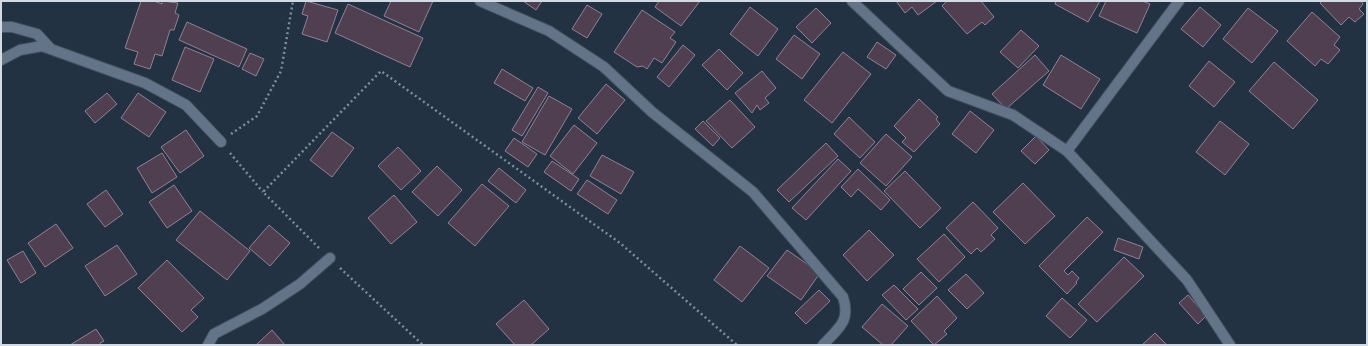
<svg xmlns="http://www.w3.org/2000/svg" width="1368" height="346" viewBox="0 0 1368 346" font-family="'Archivo Narrow',sans-serif">
<style>
.building{fill:#4f3f51;stroke:#928094}
.lines{fill:none;stroke-linecap:round;stroke-linejoin:round}
.minor-casing{stroke:#424f5e;stroke-width:12}
.path{stroke:#7f8c99;stroke-width:2.5;stroke-dasharray:2 3;stroke-linecap:butt}
.minor{stroke:#637488;stroke-width:10}
</style>
<rect width="100%" height="100%" fill="#223242"/>
<!-- building -->
<g class="building">
<path d="M 141,1 L 154,1 L 162,4 L 162,1 L 178,3 L 175,13 L 179,15 L 174,30 L 170,30 L 162,56 L 155,54 L 150,69 L 134,64 L 138,52 L 125,48 Z"/>
<path d="M 306,1 L 338,10 L 327,42 L 302,34 L 308,16 L 302,14 Z"/>
<path d="M 391,1 L 433,1 L 419,32 L 384,16 Z"/>
<path d="M 523,1 L 542,1 L 536,10 Z"/>
<path d="M 659,1 L 700,1 L 681,26 L 655,7 Z"/>
<path d="M 896,1 L 937,1 L 918,15 L 912,7 L 905,13 Z"/>
<path d="M 947,1 L 981,1 L 994,17 L 985,25 L 982,22 L 967,34 L 942,6 Z"/>
<path d="M 1056,1 L 1100,1 L 1088,22 L 1055,4 Z"/>
<path d="M 1106,1 L 1142,1 L 1150,4 L 1137,33 L 1099,16 Z"/>
<path d="M 1322,1 L 1361,1 L 1363,4 L 1359,9 L 1364,14 L 1355,22 L 1349,17 L 1341,25 L 1320,3 Z"/>
<path d="M 348,4 L 423,38 L 410,67 L 335,33 Z"/>
<path d="M 587,5 L 602,14 L 587,38 L 572,29 Z"/>
<path d="M 750,7 L 778,29 L 758,56 L 730,34 Z"/>
<path d="M 1200,7 L 1221,25 L 1203,47 L 1181,29 Z"/>
<path d="M 816,8 L 831,23 L 812,43 L 796,27 Z"/>
<path d="M 1248,8 L 1278,31 L 1252,63 L 1223,39 Z"/>
<path d="M 642,10 L 675,32 L 670,38 L 676,42 L 662,63 L 654,58 L 647,69 L 643,66 L 637,67 L 614,52 Z"/>
<path d="M 1312,12 L 1340,37 L 1334,45 L 1340,50 L 1328,64 L 1321,59 L 1315,66 L 1287,41 Z"/>
<path d="M 187,22 L 247,49 L 239,67 L 179,40 Z"/>
<path d="M 1021,30 L 1039,46 L 1018,68 L 1000,52 Z"/>
<path d="M 794,35 L 820,54 L 802,79 L 776,59 Z"/>
<path d="M 877,42 L 896,55 L 886,69 L 867,57 Z"/>
<path d="M 683,45 L 695,55 L 669,87 L 657,77 Z"/>
<path d="M 185,47 L 214,59 L 200,92 L 172,80 Z"/>
<path d="M 719,49 L 743,73 L 727,90 L 702,65 Z"/>
<path d="M 843,52 L 871,74 L 832,123 L 804,100 Z"/>
<path d="M 250,53 L 264,59 L 256,76 L 242,69 Z"/>
<path d="M 1035,55 L 1049,71 L 1006,109 L 992,94 Z"/>
<path d="M 1061,55 L 1100,79 L 1081,109 L 1043,85 Z"/>
<path d="M 1209,61 L 1235,82 L 1214,107 L 1189,86 Z"/>
<path d="M 1274,62 L 1318,100 L 1293,129 L 1249,91 Z"/>
<path d="M 502,69 L 533,88 L 525,101 L 494,83 Z"/>
<path d="M 762,71 L 776,88 L 765,98 L 769,103 L 760,110 L 757,105 L 752,113 L 735,93 Z"/>
<path d="M 606,84 L 625,100 L 597,134 L 578,118 Z"/>
<path d="M 538,87 L 548,93 L 522,136 L 512,130 Z"/>
<path d="M 107,93 L 117,104 L 95,123 L 85,111 Z"/>
<path d="M 138,93 L 166,112 L 149,137 L 121,118 Z"/>
<path d="M 549,96 L 572,109 L 545,155 L 522,142 Z"/>
<path d="M 919,99 L 938,117 L 936,119 L 940,124 L 914,152 L 902,142 L 906,138 L 894,126 Z"/>
<path d="M 730,100 L 755,127 L 732,148 L 706,121 Z"/>
<path d="M 970,111 L 994,130 L 976,153 L 952,134 Z"/>
<path d="M 849,117 L 875,142 L 860,158 L 834,134 Z"/>
<path d="M 703,121 L 720,138 L 713,146 L 695,129 Z"/>
<path d="M 1220,121 L 1249,144 L 1225,175 L 1196,152 Z"/>
<path d="M 574,125 L 597,143 L 573,174 L 550,156 Z"/>
<path d="M 186,130 L 204,156 L 180,173 L 161,147 Z"/>
<path d="M 332,132 L 354,148 L 332,177 L 310,160 Z"/>
<path d="M 886,134 L 912,157 L 886,186 L 860,163 Z"/>
<path d="M 1036,136 L 1049,150 L 1035,164 L 1021,151 Z"/>
<path d="M 514,138 L 537,154 L 528,167 L 505,151 Z"/>
<path d="M 826,143 L 838,156 L 789,202 L 777,190 Z"/>
<path d="M 398,147 L 421,171 L 401,190 L 378,166 Z"/>
<path d="M 162,153 L 177,177 L 152,193 L 137,168 Z"/>
<path d="M 602,155 L 634,172 L 621,194 L 590,176 Z"/>
<path d="M 838,159 L 851,171 L 806,220 L 792,208 Z"/>
<path d="M 552,161 L 579,179 L 571,191 L 544,172 Z"/>
<path d="M 437,166 L 462,190 L 438,216 L 412,192 Z"/>
<path d="M 499,168 L 526,190 L 516,203 L 488,181 Z"/>
<path d="M 858,169 L 890,200 L 881,210 L 858,189 L 851,197 L 841,187 Z"/>
<path d="M 905,171 L 941,208 L 920,228 L 884,191 Z"/>
<path d="M 587,180 L 617,200 L 608,214 L 577,194 Z"/>
<path d="M 1023,183 L 1055,216 L 1025,244 L 993,212 Z"/>
<path d="M 482,184 L 509,206 L 475,246 L 448,223 Z"/>
<path d="M 174,185 L 192,211 L 167,228 L 149,202 Z"/>
<path d="M 106,190 L 123,214 L 105,227 L 87,204 Z"/>
<path d="M 394,195 L 417,222 L 391,244 L 368,218 Z"/>
<path d="M 973,202 L 998,228 L 991,235 L 995,239 L 981,252 L 977,248 L 971,254 L 946,228 Z"/>
<path d="M 200,211 L 250,251 L 227,280 L 176,240 Z"/>
<path d="M 1087,217 L 1103,232 L 1064,271 L 1068,275 L 1072,271 L 1079,278 L 1076,282 L 1077,283 L 1067,294 L 1039,266 Z"/>
<path d="M 56,224 L 73,248 L 45,267 L 28,243 Z"/>
<path d="M 269,225 L 290,243 L 270,266 L 249,248 Z"/>
<path d="M 869,230 L 894,255 L 867,281 L 843,255 Z"/>
<path d="M 944,234 L 965,257 L 939,282 L 917,259 Z"/>
<path d="M 1118,238 L 1143,247 L 1139,259 L 1114,250 Z"/>
<path d="M 117,245 L 137,274 L 105,296 L 85,266 Z"/>
<path d="M 740,246 L 769,268 L 742,302 L 714,280 Z"/>
<path d="M 787,250 L 820,273 L 801,300 L 767,276 Z"/>
<path d="M 23,251 L 36,273 L 21,283 L 7,260 Z"/>
<path d="M 1124,257 L 1144,276 L 1097,322 L 1078,304 Z"/>
<path d="M 167,260 L 204,298 L 191,310 L 198,317 L 182,332 L 138,288 Z"/>
<path d="M 921,272 L 937,288 L 919,305 L 903,289 Z"/>
<path d="M 966,274 L 984,293 L 967,309 L 948,290 Z"/>
<path d="M 894,285 L 918,309 L 906,320 L 882,295 Z"/>
<path d="M 819,290 L 830,301 L 806,324 L 795,313 Z"/>
<path d="M 1188,295 L 1206,316 L 1198,324 L 1179,303 Z"/>
<path d="M 937,296 L 957,318 L 944,331 L 947,334 L 934,345 L 911,321 Z"/>
<path d="M 1062,298 L 1087,320 L 1070,338 L 1046,316 Z"/>
<path d="M 524,300 L 549,329 L 531,345 L 515,345 L 496,324 Z"/>
<path d="M 882,304 L 908,326 L 891,345 L 883,345 L 862,327 Z"/>
<path d="M 96,329 L 104,341 L 100,343 L 101,345 L 70,345 Z"/>
<path d="M 272,330 L 285,345 L 256,345 Z"/>
<path d="M 1155,333 L 1167,345 L 1142,345 Z"/>
</g>
<g class="lines">
<!-- minor casing -->
<g class="minor-casing">
<g id="minor">
<path d="M 480,1 L 549,31 L 604,67 L 652,112 L 753,192 L 843,297 C 851,322 838,328 823,345"/>
<path d="M 852,1 L 948,91 L 1013,115 L 1067,151"/>
<path d="M 1179,1 L 1067,151 L 1187,280 L 1230,345"/>
<path d="M 1,27 L 12,27 L 37,34 L 50,48"/>
<path d="M 1,60 L 20,50 L 42,46 L 145,83 L 186,105 L 221,142"/>
<path d="M 208,345 L 214,334 L 262,309 L 300,284 L 330,258"/>
</g>
</g>
<!-- path -->
<g class="path">
<path d="M 231,134 L 257,116 L 281,71 L 293,1"/>
<path d="M 230,153 L 263,192"/>
<path d="M 319,248 L 263,192 L 381,71 L 620,243 L 737,345"/>
<path d="M 340,268 L 423,345"/>
</g>
<!-- minor -->
<use href="#minor" class="minor"/>
</g>
<!-- border -->
<rect width="1368" height="346" fill="none" stroke="#d1dae5" stroke-width="4"/>
</svg>
